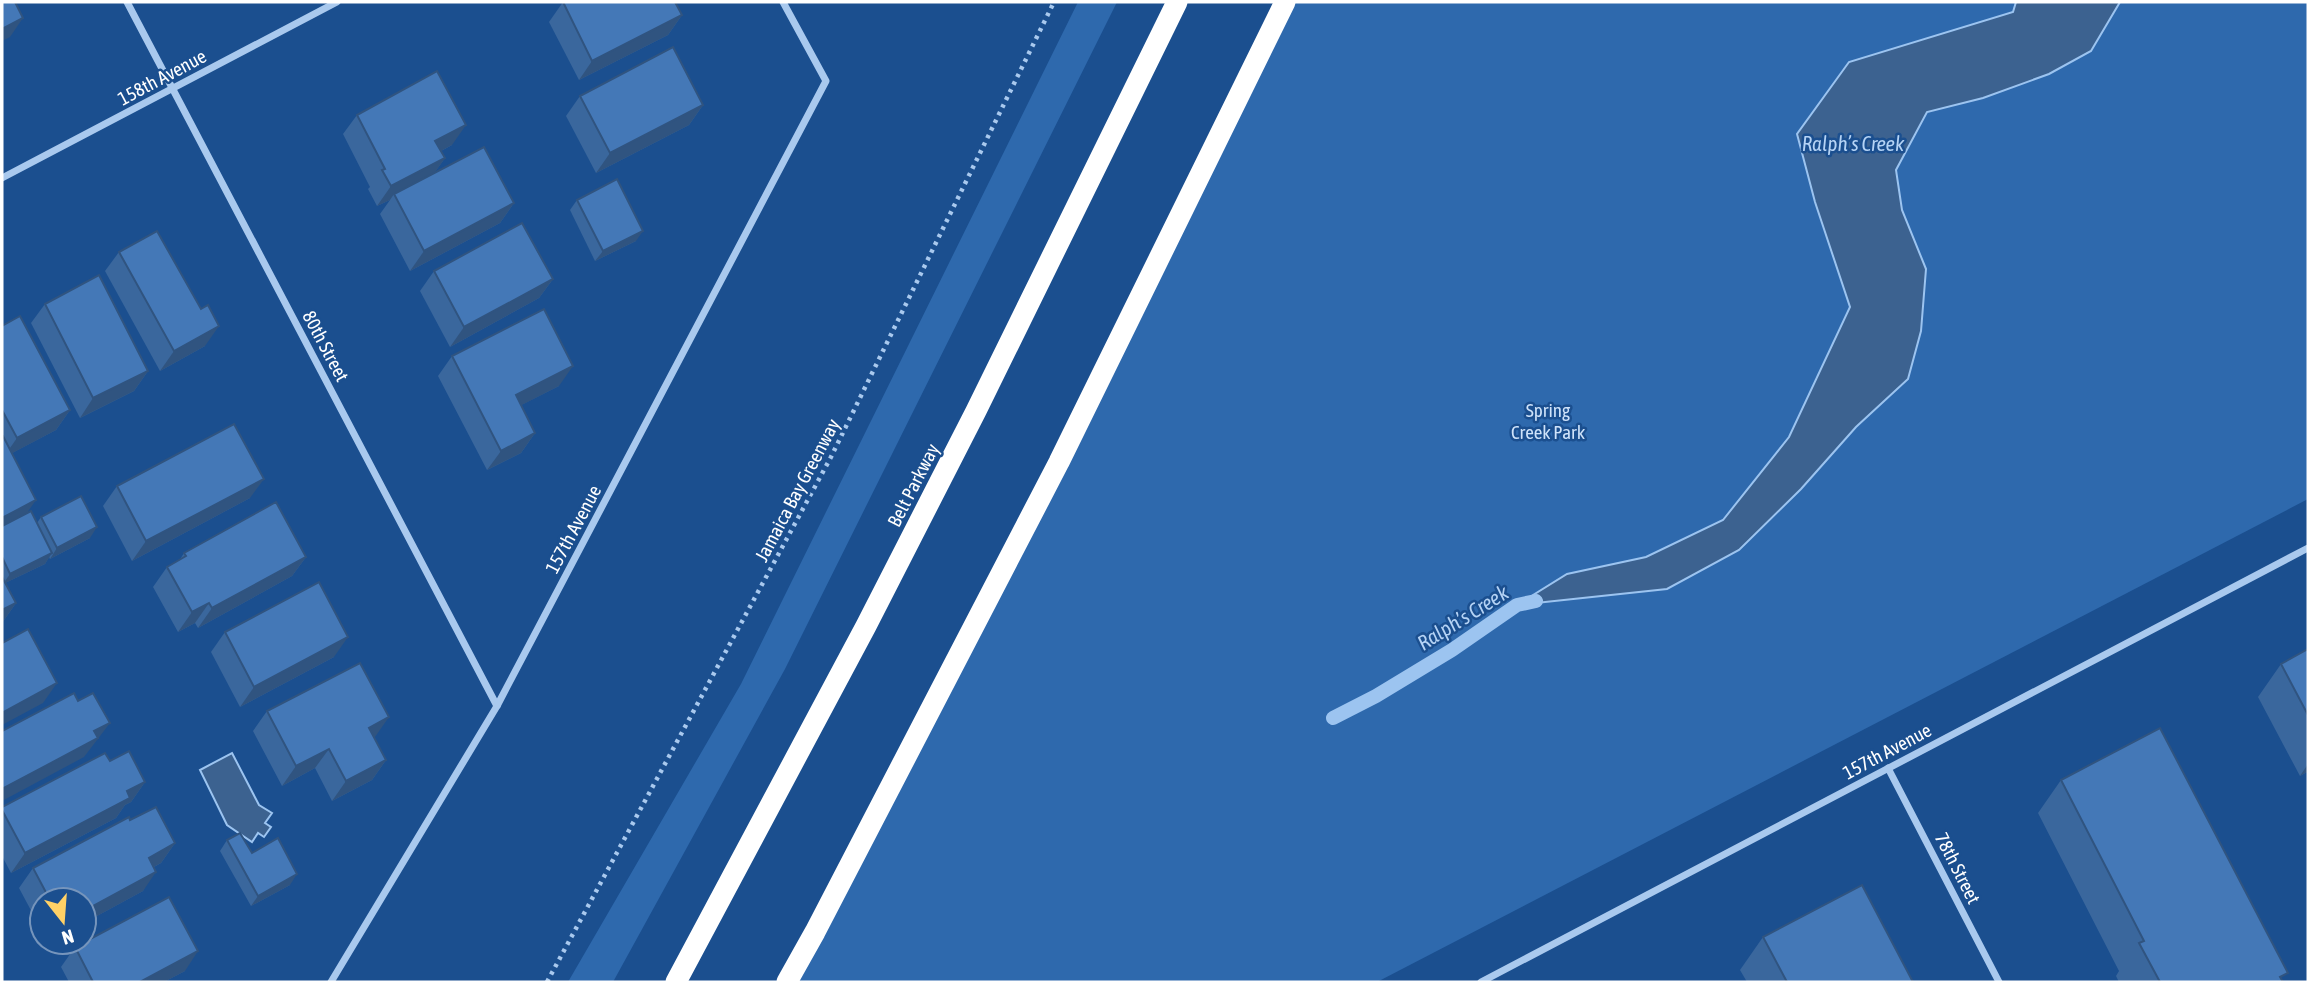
<svg xmlns="http://www.w3.org/2000/svg" width="2310" height="984" viewBox="0 0 2310 984" font-family="'Asap Condensed',sans-serif">
<style>
.green{fill:#2e69ad}
.water{fill:#3c6290;stroke:#9cc4f0;stroke-width:2}
.lines{fill:none;stroke-linecap:round;stroke-linejoin:round}
.stream{stroke:#9cc4f0;stroke-width:14}
.path{stroke:#a9c9ee;stroke-width:4.5;stroke-dasharray:3.5 5;stroke-linecap:butt}
.minor{stroke:#a9c9ee;stroke-width:7}
.motorway{stroke:#fff;stroke-width:21}
.wall{fill:#3a679d}
.shaded-wall{fill:#305480}
.building{fill:#4478b7;stroke:#305480;stroke-width:2}
.labels{text-anchor:middle;stroke-width:5;stroke-linejoin:round;paint-order:stroke}
.street-label{font-size:19px;fill:#fff;stroke:#1b4f8f}
.park-label{font-size:19px;fill:#cfe3fa;stroke:#1b4f8f}
.water-label{font-size:21px;font-style:italic;fill:#b5d3f5;stroke:#1b4f8f}
</style>
<rect width="100%" height="100%" fill="#1b4f8f"/>
<!-- green -->
<g class="green">
<path d="M 1078,2 L 1117,2 L 785,669 L 613,982 L 568,982 L 741,684 Z"/>
<path d="M 1285,2 L 2308,2 L 2308,499 L 1377,982 L 782,982 Z"/>
</g>
<!-- water -->
<g class="water">
<path d="M 2016,2 L 2120,2 L 2091,51 L 2049,74 L 1983,98 L 1927,112 L 1896,170 L 1902,210 L 1926,269 L 1921,331 L 1908,379 L 1856,427 L 1801,489 L 1739,550 L 1667,589 L 1517,605 L 1567,574 L 1646,557 L 1723,520 L 1789,437 L 1850,307 L 1815,202 L 1797,134 L 1849,62 L 2013,12 Z"/>
<path d="M 232,753 L 259,805 L 272,813 L 265,823 L 271,827 L 264,837 L 258,833 L 252,842 L 227,825 L 200,770 Z"/>
</g>
<g class="lines">
<!-- stream -->
<path class="stream" d="M 1333,718 L 1376,696 L 1452,650 L 1517,605 L 1536,601"/>
<!-- path -->
<path class="path" d="M 547,982 L 831,457 L 1054,2"/>
<!-- minor -->
<g class="minor">
<path d="M 127,2 L 497,706"/>
<path d="M 2,178 L 337,2"/>
<path d="M 1888,768 L 1999,982"/>
<path d="M 331,982 L 497,706 L 826,81 L 783,2"/>
<path d="M 1481,982 L 2308,548"/>
</g>
<!-- motorway -->
<g class="motorway">
<path d="M 676,982 L 866,626 L 976,411 L 1177,2"/>
<path d="M 787,982 L 815,932 L 1059,462 L 1285,2"/>
</g>
</g>
<!-- wall -->
<g class="wall">
<path d="M 563,2 L 682,15 L 668,35 L 579,80 L 549,22 Z"/>
<path d="M 580,96 L 703,105 L 689,125 L 596,173 L 566,116 Z"/>
<path d="M 357,115 L 452,145 L 441,151 L 445,158 L 434,173 L 514,203 L 500,223 L 410,271 L 380,214 L 390,200 L 377,206 L 368,189 L 370,187 L 343,134 Z"/>
<path d="M 577,200 L 636,241 L 595,261 L 570,210 Z"/>
<path d="M 119,252 L 205,346 L 160,371 L 105,271 Z"/>
<path d="M 434,271 L 553,279 L 539,298 L 450,347 L 420,291 Z"/>
<path d="M 45,304 L 148,371 L 134,391 L 80,418 L 31,323 Z"/>
<path d="M 2,326 L 70,410 L 56,430 L 12,453 L 28,512 L 37,523 L 41,517 L 90,538 L 50,559 L 49,557 L 45,564 L 5,583 L 16,603 L 2,623 Z"/>
<path d="M 452,356 L 559,386 L 521,405 L 535,433 L 521,453 L 487,470 L 438,376 Z"/>
<path d="M 117,486 L 250,498 L 132,561 L 103,506 Z"/>
<path d="M 184,553 L 306,557 L 292,576 L 198,628 L 195,623 L 178,632 L 153,587 L 167,567 L 179,561 Z"/>
<path d="M 225,632 L 334,657 L 240,707 L 211,652 Z"/>
<path d="M 2308,649 L 2308,775 L 2307,772 L 2300,776 L 2258,697 L 2281,664 Z"/>
<path d="M 267,711 L 374,737 L 386,760 L 372,780 L 332,801 L 315,768 L 282,786 L 253,731 Z"/>
<path d="M 110,761 L 145,782 L 131,802 L 125,805 L 116,818 L 11,873 L 2,856 L 2,807 Z"/>
<path d="M 2061,780 L 2282,981 L 2283,982 L 2119,982 L 2116,976 L 2119,971 L 2038,813 Z"/>
<path d="M 130,820 L 175,843 L 161,863 L 154,867 L 143,891 L 84,923 L 84,900 L 42,900 L 42,931 L 19,888 L 33,868 Z"/>
<path d="M 227,840 L 252,853 L 290,885 L 251,906 L 220,851 Z"/>
<path d="M 1763,937 L 1913,982 L 1747,982 L 1740,970 Z"/>
<path d="M 75,947 L 185,971 L 164,982 L 69,982 L 61,967 Z"/>
</g>
<!-- shaded-wall -->
<g class="shaded-wall">
<path d="M 682,15 L 668,35 L 579,80 L 592,61 Z"/>
<path d="M 23,18 L 10,37 L 2,41 L 2,29 Z"/>
<path d="M 703,105 L 689,125 L 596,173 L 610,153 Z"/>
<path d="M 466,125 L 452,145 L 422,161 L 435,141 Z"/>
<path d="M 445,158 L 431,178 L 394,194 L 390,200 L 377,206 L 391,186 Z"/>
<path d="M 514,203 L 500,223 L 410,271 L 424,251 Z"/>
<path d="M 643,231 L 636,241 L 595,261 L 603,251 Z"/>
<path d="M 553,279 L 539,298 L 450,347 L 464,327 Z"/>
<path d="M 219,326 L 205,346 L 160,371 L 174,351 Z"/>
<path d="M 573,366 L 559,386 L 502,415 L 516,395 Z"/>
<path d="M 148,371 L 134,391 L 80,418 L 93,398 Z"/>
<path d="M 70,410 L 56,430 L 3,458 L 17,438 Z"/>
<path d="M 535,433 L 521,453 L 487,470 L 501,451 Z"/>
<path d="M 264,479 L 250,498 L 132,561 L 146,541 Z"/>
<path d="M 36,500 L 22,520 L 2,531 L 2,518 Z"/>
<path d="M 97,527 L 90,538 L 50,559 L 57,548 Z"/>
<path d="M 52,553 L 45,564 L 3,584 L 10,574 Z"/>
<path d="M 306,557 L 292,576 L 198,628 L 212,608 Z"/>
<path d="M 16,603 L 2,623 L 2,610 Z"/>
<path d="M 209,603 L 195,623 L 178,632 L 192,612 Z"/>
<path d="M 348,637 L 334,657 L 240,707 L 254,687 Z"/>
<path d="M 57,683 L 43,703 L 2,725 L 2,713 Z"/>
<path d="M 389,717 L 375,737 L 355,747 L 369,728 Z"/>
<path d="M 110,723 L 84,757 L 2,801 L 2,789 L 94,731 Z"/>
<path d="M 329,749 L 315,768 L 282,786 L 296,766 Z"/>
<path d="M 386,760 L 372,780 L 332,801 L 346,781 Z"/>
<path d="M 2308,764 L 2308,769 L 2307,772 L 2300,776 Z"/>
<path d="M 145,782 L 131,802 L 125,805 L 116,818 L 11,873 L 25,853 L 127,791 Z"/>
<path d="M 175,843 L 161,863 L 135,877 L 149,858 Z"/>
<path d="M 156,872 L 143,891 L 84,923 L 84,911 Z"/>
<path d="M 297,874 L 290,885 L 251,906 L 258,896 Z"/>
<path d="M 198,951 L 185,971 L 164,982 L 140,982 Z"/>
</g>
<!-- building -->
<g class="building">
<path d="M 2,2 L 15,2 L 23,18 L 2,29 Z"/>
<path d="M 563,2 L 675,2 L 682,15 L 592,61 Z"/>
<path d="M 673,47 L 703,105 L 610,153 L 580,96 Z"/>
<path d="M 437,71 L 466,125 L 435,141 L 445,158 L 391,186 L 382,170 L 385,169 L 357,115 Z"/>
<path d="M 484,147 L 514,203 L 424,251 L 394,194 Z"/>
<path d="M 617,179 L 643,231 L 603,251 L 577,200 Z"/>
<path d="M 522,223 L 553,279 L 464,327 L 434,271 Z"/>
<path d="M 157,231 L 201,309 L 208,305 L 219,326 L 174,351 L 119,252 Z"/>
<path d="M 99,275 L 148,371 L 93,398 L 45,304 Z"/>
<path d="M 544,309 L 573,366 L 516,395 L 535,433 L 501,451 L 452,356 Z"/>
<path d="M 20,316 L 70,410 L 17,438 L 2,410 L 2,326 Z"/>
<path d="M 234,424 L 264,479 L 146,541 L 117,486 Z"/>
<path d="M 2,436 L 3,436 L 36,500 L 2,518 Z"/>
<path d="M 81,496 L 97,527 L 57,548 L 41,517 Z"/>
<path d="M 276,502 L 306,557 L 212,608 L 209,603 L 192,612 L 167,567 L 186,556 L 184,553 Z"/>
<path d="M 31,511 L 52,553 L 10,574 L 2,557 L 2,526 Z"/>
<path d="M 2,577 L 16,603 L 2,610 Z"/>
<path d="M 319,582 L 348,637 L 254,687 L 225,632 Z"/>
<path d="M 28,629 L 57,683 L 2,713 L 2,643 Z"/>
<path d="M 2308,649 L 2308,715 L 2281,664 Z"/>
<path d="M 360,663 L 389,717 L 369,728 L 386,760 L 346,781 L 329,749 L 296,766 L 267,711 Z"/>
<path d="M 74,693 L 78,701 L 93,693 L 110,723 L 94,731 L 98,738 L 2,789 L 2,731 Z"/>
<path d="M 2160,728 L 2288,973 L 2280,977 L 2283,982 L 2160,982 L 2139,943 L 2144,941 L 2061,780 Z"/>
<path d="M 129,751 L 145,782 L 127,791 L 130,798 L 25,853 L 2,810 L 2,807 L 105,753 L 110,761 Z"/>
<path d="M 156,807 L 175,843 L 149,858 L 156,872 L 84,911 L 84,900 L 50,900 L 33,868 L 129,817 L 130,820 Z"/>
<path d="M 240,833 L 252,853 L 278,838 L 297,874 L 258,896 L 227,840 Z"/>
<path d="M 1862,885 L 1913,982 L 1787,982 L 1763,937 Z"/>
<path d="M 169,897 L 198,951 L 140,982 L 93,982 L 75,947 Z"/>
</g>
<g class="labels">
<!-- street labels -->
<g class="street-label">
<text transform="translate(162 77) rotate(-28)" y="7">158th Avenue</text>
<text transform="translate(326 346) rotate(62)" y="7">80th Street</text>
<text transform="translate(913 485) rotate(-63)" y="7">Belt Parkway</text>
<text transform="translate(797 490) rotate(-62)" y="7">Jamaica Bay Greenway</text>
<text transform="translate(573 529) rotate(-62)" y="7">157th Avenue</text>
<text transform="translate(1887 751) rotate(-28)" y="7">157th Avenue</text>
<text transform="translate(1958 868) rotate(63)" y="7">78th Street</text>
</g>
<!-- park labels -->
<g class="park-label">
<text x="1548" y="417">Spring<tspan x="1548" dy="22">Creek Park</tspan></text>
</g>
<!-- water labels -->
<g class="water-label">
<text x="1853" y="151">Ralph’s Creek</text>
<text transform="translate(1463 618) rotate(-32)" y="7">Ralph’s Creek</text>
</g>
</g>
<!-- border -->
<rect width="2310" height="984" fill="none" stroke="#ffffff" stroke-width="7"/>
<!-- north arrow -->
<g transform="translate(63 921) rotate(163)"><circle r="33" fill="#1b4f8f" stroke="#7695bc" stroke-width="2"/>
<path d="M0-5L12 26L0 18L-12 26Z" fill="#ffd166"/>
<text y="-10" font-size="19" font-weight="bold" text-anchor="middle" fill="#ffffff">N</text>
</g>
</svg>
